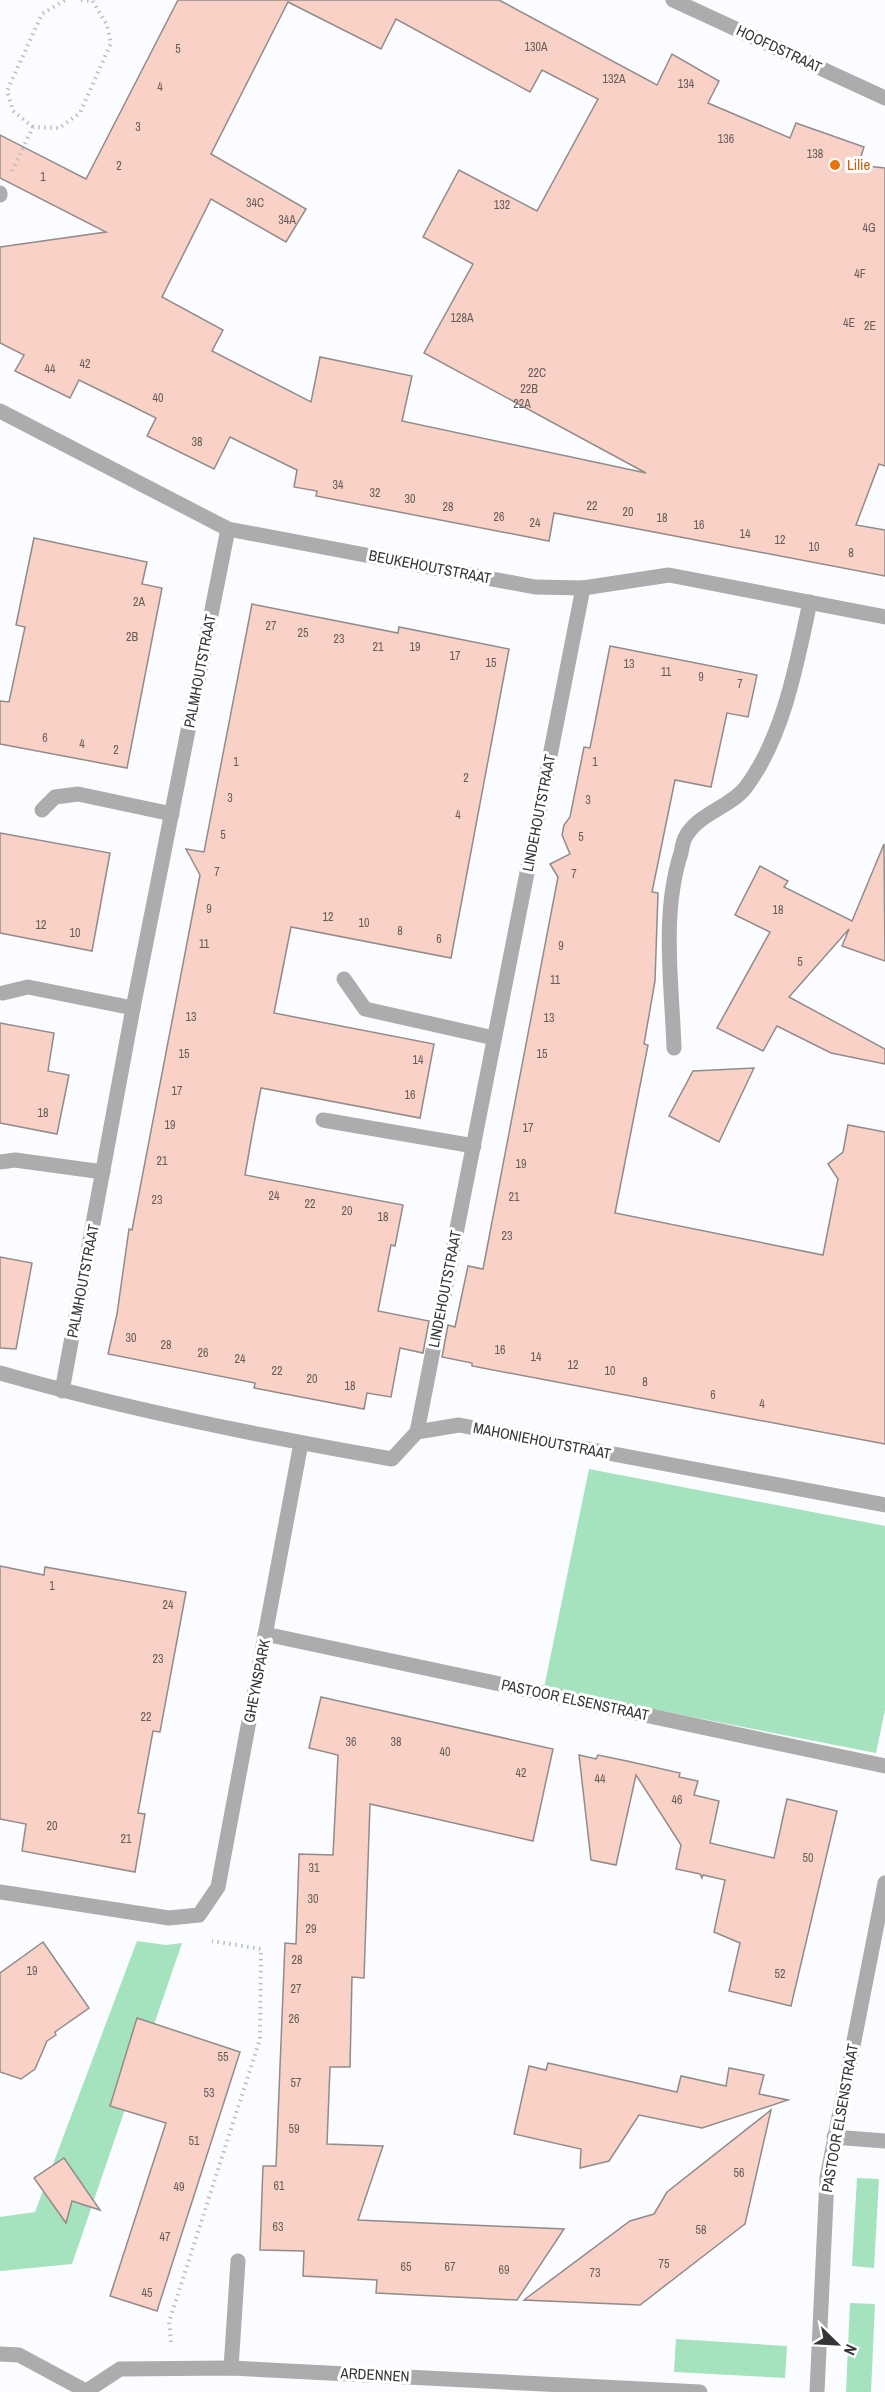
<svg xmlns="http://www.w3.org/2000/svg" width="885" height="2392" viewBox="0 0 885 2392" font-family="'Archivo Narrow',sans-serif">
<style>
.green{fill:#a5e2be}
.building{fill:#f9d1c6;stroke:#918c8b;stroke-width:1.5;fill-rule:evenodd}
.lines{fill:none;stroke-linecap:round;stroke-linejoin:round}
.path{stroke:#bbbdbf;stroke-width:4;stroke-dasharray:1.5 4.5;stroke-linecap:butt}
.service{stroke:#adabab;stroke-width:15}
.minor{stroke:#adabab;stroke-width:15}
.tertiary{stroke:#adabab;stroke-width:15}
.food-dot{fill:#e8710a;stroke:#fff;stroke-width:2}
.labels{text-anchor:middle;stroke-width:6;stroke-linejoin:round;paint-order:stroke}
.number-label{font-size:12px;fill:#665d5b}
.street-label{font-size:15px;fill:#353637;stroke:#fff}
.food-label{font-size:15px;fill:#c56008;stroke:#fff;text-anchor:start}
</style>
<rect width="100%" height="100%" fill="#fafcff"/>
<!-- green -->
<g class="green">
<path d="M 589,1469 L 885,1526 L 885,1710 L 876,1753 L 544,1688 Z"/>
<path d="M 137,1941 L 166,1945 L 182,1943 L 72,2264 L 0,2271 L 0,2217 L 35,2212 Z"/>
<path d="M 857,2178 L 879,2179 L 874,2268 L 852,2266 Z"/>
<path d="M 850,2303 L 875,2304 L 871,2392 L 846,2392 Z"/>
<path d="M 676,2339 L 787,2346 L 785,2378 L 674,2372 Z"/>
</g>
<!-- building -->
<g class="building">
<path d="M 178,0 L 499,0 L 657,85 L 672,54 L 719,81 L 708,103 L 790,138 L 796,123 L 864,147 L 858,165 L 885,168 L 885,466 L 879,464 L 856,525 L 885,530 L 885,576 L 554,513 L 549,541 L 316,496 L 317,491 L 294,487 L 297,470 L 230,437 L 214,469 L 147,436 L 156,418 L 124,402 L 79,380 L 70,398 L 15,371 L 24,355 L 0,343 L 0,247 L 106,232 L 0,178 L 0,135 L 86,179 ZM 288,2 L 381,49 L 396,19 L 530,92 L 542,70 L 598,99 L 537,211 L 459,170 L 423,237 L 473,264 L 424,353 L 646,473 L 402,421 L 412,376 L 320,357 L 311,402 L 212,351 L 223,330 L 162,297 L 211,199 L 286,242 L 306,209 L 211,154 Z"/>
<path d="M 34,538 L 147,562 L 142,584 L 162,588 L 127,768 L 0,744 L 0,701 L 9,702 L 25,627 L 16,625 Z"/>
<path d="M 252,604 L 398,633 L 399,627 L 509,649 L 451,958 L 291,927 L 274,1013 L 434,1044 L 420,1118 L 261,1088 L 254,1124 L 245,1175 L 403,1205 L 395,1246 L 391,1245 L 378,1311 L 429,1321 L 423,1353 L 400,1348 L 391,1397 L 367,1393 L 364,1409 L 254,1388 L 255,1383 L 108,1354 L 117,1314 L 129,1229 L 132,1230 L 200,875 L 186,849 L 204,852 Z"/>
<path d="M 610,646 L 757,675 L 748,717 L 727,713 L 711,787 L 675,780 L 652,892 L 658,893 L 655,981 L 644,1044 L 648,1045 L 615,1213 L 823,1255 L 838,1179 L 828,1164 L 843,1152 L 848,1125 L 885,1132 L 885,1444 L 472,1366 L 472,1363 L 442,1357 L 448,1325 L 455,1327 L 468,1266 L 483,1269 L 558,877 L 550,864 L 570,854 L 562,835 L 564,825 L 570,817 L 584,747 L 590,748 Z"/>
<path d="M 0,833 L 110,853 L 92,951 L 0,933 Z"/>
<path d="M 884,844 L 885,961 L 842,946 L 849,929 L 789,997 L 885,1049 L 885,1064 L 831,1053 L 777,1026 L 763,1051 L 717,1028 L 770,932 L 735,915 L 760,866 L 788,881 L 784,887 L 852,921 Z"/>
<path d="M 0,1023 L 54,1033 L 48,1071 L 69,1075 L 57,1134 L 0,1123 Z"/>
<path d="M 754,1068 L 719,1142 L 669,1116 L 693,1071 Z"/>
<path d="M 0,1257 L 32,1263 L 16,1349 L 0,1348 Z"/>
<path d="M 0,1566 L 44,1575 L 45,1567 L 186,1592 L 160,1732 L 153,1731 L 138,1813 L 145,1814 L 135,1872 L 22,1851 L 26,1824 L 0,1819 Z"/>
<path d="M 321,1697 L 553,1749 L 533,1841 L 370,1804 L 364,1978 L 352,1977 L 350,2067 L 330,2067 L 327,2144 L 383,2146 L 358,2220 L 564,2229 L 517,2300 L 376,2293 L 377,2280 L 303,2276 L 304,2251 L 260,2250 L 263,2166 L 276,2166 L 285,1943 L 296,1944 L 299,1854 L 333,1855 L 338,1755 L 309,1748 Z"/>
<path d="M 579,1755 L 596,1759 L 598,1755 L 627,1761 L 680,1773 L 679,1777 L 698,1781 L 694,1795 L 719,1801 L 710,1843 L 774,1858 L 787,1799 L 837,1811 L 791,2006 L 729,1991 L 740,1943 L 714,1932 L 725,1880 L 703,1875 L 702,1878 L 700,1874 L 676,1869 L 681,1845 L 636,1775 L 616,1865 L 591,1860 Z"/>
<path d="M 43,1942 L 89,2008 L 55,2032 L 56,2035 L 47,2041 L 35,2069 L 21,2079 L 0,2072 L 0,1973 Z"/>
<path d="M 137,2018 L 240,2052 L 157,2311 L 110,2296 L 166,2123 L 110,2106 Z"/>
<path d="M 548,2063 L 677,2092 L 681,2076 L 726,2086 L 729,2068 L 764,2075 L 759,2094 L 788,2100 L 702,2128 L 639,2115 L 609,2161 L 580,2168 L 581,2149 L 514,2134 L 529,2066 L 546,2070 Z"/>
<path d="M 771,2110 L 745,2224 L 741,2227 L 640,2305 L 524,2300 L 630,2221 L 654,2214 L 667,2192 Z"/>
<path d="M 64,2158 L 100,2210 L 72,2201 L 66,2223 L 34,2178 Z"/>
</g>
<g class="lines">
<!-- path -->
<g class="path">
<path d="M 81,0 L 92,1"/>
<path d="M 33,127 L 13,111 L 7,91 L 42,14 L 65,0"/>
<path d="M 12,171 L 33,127 L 59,128 L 80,113 L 111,43 L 107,25 L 92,0"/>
<path d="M 171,2342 L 169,2322 L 260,2039 L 261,1949 L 212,1941"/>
</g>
<!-- service -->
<g class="service">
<path d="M 0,193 L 0,195"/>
<path d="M 674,1048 C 672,985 661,914 681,853 C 682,848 683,840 686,836 C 699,813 731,807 746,787 C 784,736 797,662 810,602"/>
<path d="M 231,2368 L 238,2261"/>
</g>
<!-- minor -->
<g class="minor">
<path d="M 0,411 L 228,529 L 535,587 L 583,588 L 669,575 L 885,617"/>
<path d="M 42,810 L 55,797 L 78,794 L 172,814"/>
<path d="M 344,979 L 365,1009 L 494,1038"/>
<path d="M 3,993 L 28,987 L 133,1008"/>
<path d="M 323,1120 L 474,1146"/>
<path d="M 0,1162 L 15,1160 L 103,1172"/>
<path d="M 0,1373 C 129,1410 261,1436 392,1459 L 417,1432 L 459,1425 L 885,1505"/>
<path d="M 62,1391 L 133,1008 L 228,529"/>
<path d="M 417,1432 L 583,588"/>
<path d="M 265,1634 L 885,1766"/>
<path d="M 0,1892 L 169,1918 L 199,1915 L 218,1887 L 301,1443"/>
<path d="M 834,2137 L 885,2141"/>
<path d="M 0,2354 L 19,2355 L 86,2391"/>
<path d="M 85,2392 L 120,2369 L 231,2368 L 700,2392"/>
<path d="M 817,2392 L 827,2178 L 885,1883"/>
</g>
<!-- tertiary -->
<path class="tertiary" d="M 673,0 L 885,98"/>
</g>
<!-- markers -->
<circle class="food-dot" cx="835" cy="165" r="6"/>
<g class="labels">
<!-- number labels -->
<g class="number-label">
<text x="536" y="51">130A</text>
<text x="178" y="53">5</text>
<text x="614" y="83">132A</text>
<text x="686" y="88">134</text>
<text x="160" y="91">4</text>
<text x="138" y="131">3</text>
<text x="726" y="143">136</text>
<text x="815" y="158">138</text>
<text x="119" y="170">2</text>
<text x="43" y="181">1</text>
<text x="255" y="207">34C</text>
<text x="502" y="209">132</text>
<text x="287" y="224">34A</text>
<text x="869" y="232">4G</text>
<text x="860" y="278">4F</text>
<text x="462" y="322">128A</text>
<text x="849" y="327">4E</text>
<text x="870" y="330">2E</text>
<text x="85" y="368">42</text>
<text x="50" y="373">44</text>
<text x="537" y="377">22C</text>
<text x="529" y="393">22B</text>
<text x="158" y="402">40</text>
<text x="522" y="408">22A</text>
<text x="197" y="446">38</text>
<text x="338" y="489">34</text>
<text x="375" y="497">32</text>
<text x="410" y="503">30</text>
<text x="592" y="510">22</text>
<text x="448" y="511">28</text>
<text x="628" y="516">20</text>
<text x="499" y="521">26</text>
<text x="662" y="522">18</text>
<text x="535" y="527">24</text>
<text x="699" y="529">16</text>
<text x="745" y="538">14</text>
<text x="780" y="544">12</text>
<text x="814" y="551">10</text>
<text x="851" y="557">8</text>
<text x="139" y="606">2A</text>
<text x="271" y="630">27</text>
<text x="303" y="637">25</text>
<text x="132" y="641">2B</text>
<text x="339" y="643">23</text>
<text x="378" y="651">21</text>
<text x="415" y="651">19</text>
<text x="455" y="660">17</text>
<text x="491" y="667">15</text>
<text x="629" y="668">13</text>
<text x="666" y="676">11</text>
<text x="701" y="681">9</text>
<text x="740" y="688">7</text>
<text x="45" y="742">6</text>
<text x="82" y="748">4</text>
<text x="116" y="754">2</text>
<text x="236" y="766">1</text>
<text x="595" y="766">1</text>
<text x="466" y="782">2</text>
<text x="230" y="802">3</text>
<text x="588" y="804">3</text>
<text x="458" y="819">4</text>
<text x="223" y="839">5</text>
<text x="581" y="841">5</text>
<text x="217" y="876">7</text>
<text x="574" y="878">7</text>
<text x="209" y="913">9</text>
<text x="778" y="914">18</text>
<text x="328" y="921">12</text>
<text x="364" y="927">10</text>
<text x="41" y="929">12</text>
<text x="400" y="935">8</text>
<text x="75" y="937">10</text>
<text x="439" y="943">6</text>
<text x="204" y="948">11</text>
<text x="561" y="950">9</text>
<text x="800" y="966">5</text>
<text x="555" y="984">11</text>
<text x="191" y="1021">13</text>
<text x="549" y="1022">13</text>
<text x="184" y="1058">15</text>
<text x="542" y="1058">15</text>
<text x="418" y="1064">14</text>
<text x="177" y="1095">17</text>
<text x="410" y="1099">16</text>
<text x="43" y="1117">18</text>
<text x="170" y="1129">19</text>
<text x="528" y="1132">17</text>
<text x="162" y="1165">21</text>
<text x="521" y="1168">19</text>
<text x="274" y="1200">24</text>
<text x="514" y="1201">21</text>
<text x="157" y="1204">23</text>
<text x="310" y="1208">22</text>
<text x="347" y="1215">20</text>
<text x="383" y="1221">18</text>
<text x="507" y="1240">23</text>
<text x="131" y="1342">30</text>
<text x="166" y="1349">28</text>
<text x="500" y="1354">16</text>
<text x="203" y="1357">26</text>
<text x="536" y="1361">14</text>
<text x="240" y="1363">24</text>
<text x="573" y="1369">12</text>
<text x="277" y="1375">22</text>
<text x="610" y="1375">10</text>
<text x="312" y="1383">20</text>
<text x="645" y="1386">8</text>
<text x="350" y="1390">18</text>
<text x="713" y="1399">6</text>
<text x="762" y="1408">4</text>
<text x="52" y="1590">1</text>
<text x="168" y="1609">24</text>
<text x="158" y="1663">23</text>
<text x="146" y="1721">22</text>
<text x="351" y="1746">36</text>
<text x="396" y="1746">38</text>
<text x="445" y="1756">40</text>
<text x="521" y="1777">42</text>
<text x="600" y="1783">44</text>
<text x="677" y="1804">46</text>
<text x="52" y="1830">20</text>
<text x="126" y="1843">21</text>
<text x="808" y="1862">50</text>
<text x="314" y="1872">31</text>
<text x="313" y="1903">30</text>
<text x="311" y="1933">29</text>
<text x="297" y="1964">28</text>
<text x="32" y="1975">19</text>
<text x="780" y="1978">52</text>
<text x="296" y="1993">27</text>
<text x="294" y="2023">26</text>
<text x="223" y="2061">55</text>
<text x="296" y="2087">57</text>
<text x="209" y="2097">53</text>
<text x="294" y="2133">59</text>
<text x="194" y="2145">51</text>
<text x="739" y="2177">56</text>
<text x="279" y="2190">61</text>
<text x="179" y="2191">49</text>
<text x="278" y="2231">63</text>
<text x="701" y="2234">58</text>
<text x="165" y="2241">47</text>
<text x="664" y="2268">75</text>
<text x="406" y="2271">65</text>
<text x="450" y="2271">67</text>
<text x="504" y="2274">69</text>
<text x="595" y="2277">73</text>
<text x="147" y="2297">45</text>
</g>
<!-- street labels -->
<g class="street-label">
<text transform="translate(779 49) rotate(25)" y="5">HOOFDSTRAAT</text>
<text transform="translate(430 567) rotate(11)" y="5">BEUKEHOUTSTRAAT</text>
<text transform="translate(200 671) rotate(-79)" y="5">PALMHOUTSTRAAT</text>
<text transform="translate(539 813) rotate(-79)" y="5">LINDEHOUTSTRAAT</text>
<text transform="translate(83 1281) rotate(-79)" y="5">PALMHOUTSTRAAT</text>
<text transform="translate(445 1289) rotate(-79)" y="5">LINDEHOUTSTRAAT</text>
<text transform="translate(542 1441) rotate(11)" y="5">MAHONIEHOUTSTRAAT</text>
<text transform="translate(257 1681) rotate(-79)" y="5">GHEYNSPARK</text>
<text transform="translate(575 1700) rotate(12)" y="5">PASTOOR ELSENSTRAAT</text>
<text transform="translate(840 2118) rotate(-80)" y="5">PASTOOR ELSENSTRAAT</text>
<text transform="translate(375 2375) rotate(3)" y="5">ARDENNEN</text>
</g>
<!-- food labels -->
<g class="food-label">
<text x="847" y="170">Lilie</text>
</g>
</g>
<!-- north arrow -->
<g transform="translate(837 2344) rotate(114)" stroke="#ffffff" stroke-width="4.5" paint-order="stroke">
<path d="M0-4.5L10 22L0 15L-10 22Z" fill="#353637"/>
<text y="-9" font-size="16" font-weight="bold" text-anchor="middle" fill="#353637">N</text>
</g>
</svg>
